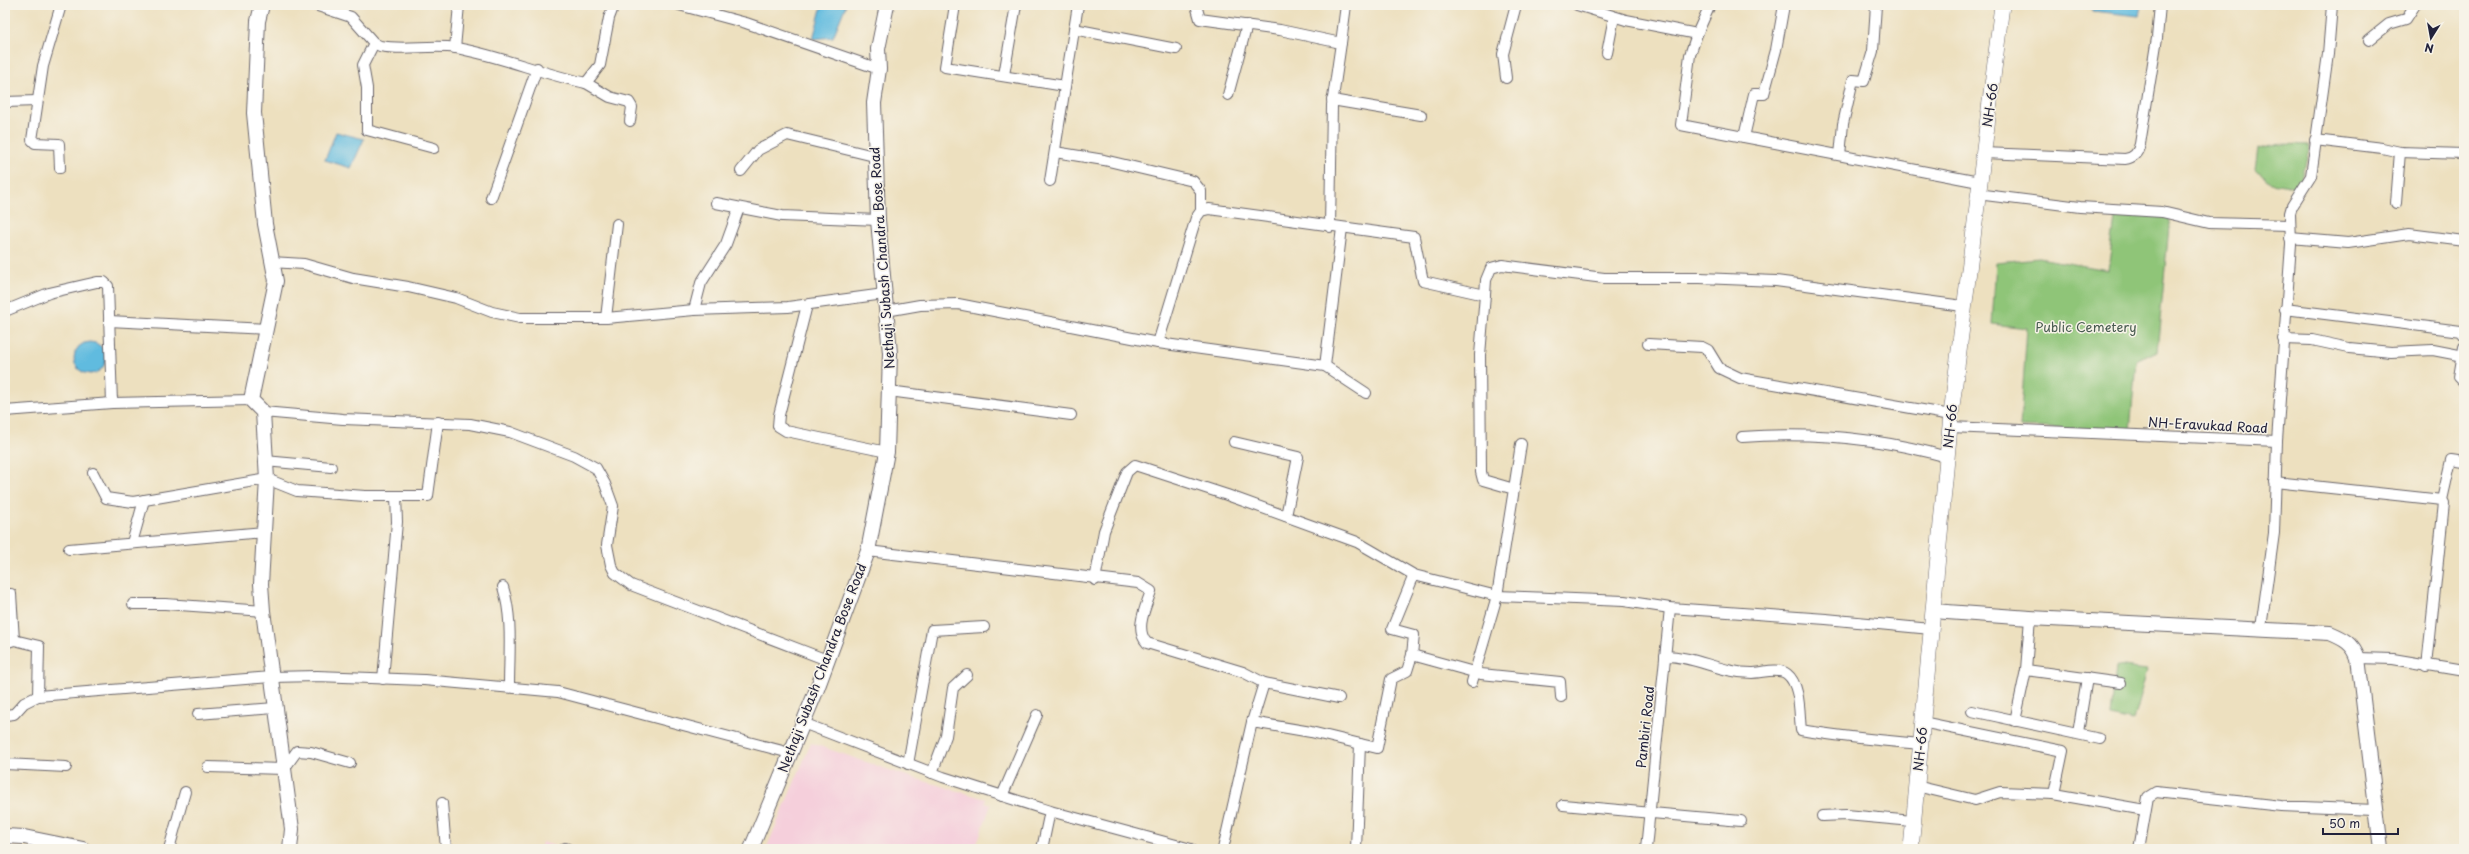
<svg xmlns="http://www.w3.org/2000/svg" width="2469" height="854" viewBox="0 0 2469 854" font-family="'Playpen Sans',sans-serif">
<style>
.built{fill:#f5cfdb}
.green{fill:#8fc578;stroke:#58745a}
.water{fill:#61bbdf;stroke:#426e8d}
.lines{fill:none;stroke-linecap:round;stroke-linejoin:round}
.street-casing{stroke:#696469;stroke-width:12}
.secondary-casing{stroke:#696469;stroke-width:16}
.primary-casing{stroke:#696469;stroke-width:16}
.street{stroke:#fff;stroke-width:10}
.secondary{stroke:#fff;stroke-width:14}
.primary{stroke:#fff;stroke-width:15}
.labels{text-anchor:middle;stroke-width:3;stroke-linejoin:round;paint-order:stroke}
.street-label{font-size:13px;fill:#22223b;stroke:#f7f3e8}
.park-label{font-size:13px;fill:#485b50;stroke:#f7f3e8}
</style>
<rect width="100%" height="100%" fill="#f7f3e8"/>
<filter id="ink" filterUnits="userSpaceOnUse"><feTurbulence type="fractalNoise" baseFrequency=".025" numOctaves="2"/><feDisplacementMap in="SourceGraphic" scale="8" xChannelSelector="R" yChannelSelector="G"/><feConvolveMatrix kernelMatrix="1 2 1 2 8 2 1 2 1" color-interpolation-filters="sRGB"/></filter>
<filter id="wash" filterUnits="userSpaceOnUse"><feTurbulence type="fractalNoise" baseFrequency=".012" numOctaves="4" result="noise"/><feDisplacementMap in="SourceGraphic" scale="16" xChannelSelector="R" yChannelSelector="G"/><feGaussianBlur stdDeviation="0.9" result="paint"/><feColorMatrix in="noise" values="0 0 0 0 0 0 0 0 0 0 0 0 0 0 0 0 0 1.4 0 .05"/><feComposite in="paint" operator="in"/></filter>
<g filter="url(#wash)">
<rect width="100%" height="100%" fill="#ede0bf"/>
<!-- built -->
<g class="built">
<path d="M 811,743 L 907,776 L 986,799 L 985,803 L 991,805 L 975,849 L 766,849 Z"/>
<path d="M 542,842 L 565,849 L 540,849 Z"/>
</g>
<!-- green -->
<g class="green">
<path d="M 2281,144 L 2310,145 L 2303,174 L 2298,187 L 2271,183 L 2255,169 L 2258,149 Z"/>
<path d="M 2116,212 L 2170,217 L 2157,351 L 2136,361 L 2130,431 L 2020,427 L 2027,328 L 1992,324 L 1996,262 L 2039,258 L 2108,270 Z"/>
<path d="M 2116,666 L 2147,670 L 2133,721 L 2111,716 Z"/>
</g>
<!-- water -->
<g class="water">
<path d="M 822,5 L 846,5 L 833,37 L 813,39 Z"/>
<path d="M 2092,5 L 2142,5 L 2140,16 L 2092,11 Z"/>
<path d="M 336,132 L 364,139 L 351,168 L 325,160 Z"/>
<circle cx="90" cy="358" r="16"/>
</g>
</g>
<g filter="url(#ink)">
<g class="lines">
<!-- street casing -->
<g class="street-casing">
<g id="street">
<path d="M 315,5 L 351,17 L 374,43 L 380,46 C 405,51 431,44 456,48 C 501,56 542,74 586,83 L 600,65 L 609,18 L 614,5"/>
<path d="M 679,5 L 746,23 L 879,69"/>
<path d="M 955,5 L 945,67 L 1065,86"/>
<path d="M 1196,5 L 1200,19 L 1280,30 L 1341,43 L 1346,5"/>
<path d="M 1577,5 L 1626,20 L 1697,34 L 1690,55 L 1681,125 L 1979,182"/>
<path d="M 1074,29 L 1176,49"/>
<path d="M 1697,34 L 1710,5"/>
<path d="M 2369,40 L 2389,24 L 2406,19 L 2415,5"/>
<path d="M 374,43 L 363,65 L 367,88 L 367,130 L 434,148"/>
<path d="M 455,48 L 459,5"/>
<path d="M 1607,53 L 1614,17"/>
<path d="M 1004,75 L 1016,5"/>
<path d="M 1506,78 L 1503,54 L 1516,5"/>
<path d="M 586,83 L 610,97 L 629,102 L 632,107 L 630,121"/>
<path d="M 1228,95 L 1247,25"/>
<path d="M 1332,100 L 1421,115"/>
<path d="M 5,102 L 37,101"/>
<path d="M 1744,137 L 1754,94 L 1764,94 L 1776,50 L 1784,5"/>
<path d="M 2315,140 L 2382,148 L 2400,152 L 2464,154"/>
<path d="M 1055,152 L 1104,160 L 1193,181 L 1201,191 L 1201,211"/>
<path d="M 1983,153 L 2125,159 C 2134,158 2138,153 2140,144 L 2157,38 L 2160,5"/>
<path d="M 1840,155 L 1843,124 L 1853,80 L 1864,81 L 1873,51 L 1876,5"/>
<path d="M 60,168 L 59,144 L 35,143 L 32,140 L 43,66 L 61,5"/>
<path d="M 741,171 L 758,150 L 787,135 L 874,156"/>
<path d="M 1050,181 L 1078,5"/>
<path d="M 1977,194 L 2080,207 L 2162,212 L 2209,223 L 2290,225"/>
<path d="M 491,198 L 537,68"/>
<path d="M 716,203 L 782,216 L 878,220"/>
<path d="M 2396,203 L 2400,152"/>
<path d="M 1330,227 L 1332,105 L 1341,43"/>
<path d="M 2290,238 L 2348,243 L 2409,234 L 2464,241"/>
<path d="M 271,262 L 304,264 L 353,278 L 408,287 L 456,298 L 492,312 L 520,318 L 606,318 L 694,310 L 788,307 L 884,294"/>
<path d="M 807,305 L 779,415 L 778,426 L 786,431 L 887,452"/>
<path d="M 2285,309 L 2461,331 L 2464,335"/>
<path d="M 694,310 L 701,283 L 726,244 L 739,208"/>
<path d="M 5,311 L 49,293 L 97,282 L 104,282 L 108,286 L 112,403 L 251,400"/>
<path d="M 886,311 L 920,305 L 958,304 L 1158,343 L 1196,218 L 1201,211 L 1209,209 L 1414,237 L 1423,281 L 1485,295 L 1486,280 L 1491,268 L 1502,265 L 1604,278 L 1700,278 L 1776,281 L 1963,306"/>
<path d="M 606,318 L 617,224"/>
<path d="M 109,321 L 267,329"/>
<path d="M 2283,339 L 2312,340 L 2349,348 L 2391,352 L 2433,350 L 2464,356"/>
<path d="M 1158,343 L 1325,366 L 1366,393"/>
<path d="M 1648,344 L 1702,347 L 1708,350 L 1719,368 L 1740,378 L 1951,415"/>
<path d="M 2464,347 L 2459,377 L 2464,382"/>
<path d="M 1325,366 L 1342,228"/>
<path d="M 889,391 L 1071,415"/>
<path d="M 5,411 L 112,403"/>
<path d="M 263,412 L 343,419 L 470,424 L 510,432 L 574,456 L 596,468 L 605,484 L 613,506 L 607,545 L 611,565 L 615,573 L 631,585 L 827,660"/>
<path d="M 1950,427 L 2277,441"/>
<path d="M 1742,437 C 1812,432 1880,438 1947,457"/>
<path d="M 1234,442 L 1298,457 L 1286,516"/>
<path d="M 265,461 L 331,467"/>
<path d="M 93,473 L 106,498 L 133,502 L 267,479 L 297,491 L 365,496 L 428,496 L 438,422"/>
<path d="M 2275,482 L 2442,500 L 2444,503 L 2427,666"/>
<path d="M 1514,489 L 1521,444"/>
<path d="M 2442,500 L 2451,460 L 2464,462"/>
<path d="M 132,543 L 144,500"/>
<path d="M 69,549 L 265,532"/>
<path d="M 868,551 L 1138,583 L 1151,591 C 1146,607 1134,629 1147,643 L 1243,672 L 1264,683 L 1339,698"/>
<path d="M 1095,580 L 1104,531 L 1127,472 L 1135,465 L 1227,495 L 1357,542 L 1414,575 L 1497,596 L 1624,601 L 1670,608 L 1826,619 L 1931,629"/>
<path d="M 503,587 C 513,619 509,653 509,687"/>
<path d="M 5,594 L 11,594 L 14,640"/>
<path d="M 133,604 L 165,604 L 263,611"/>
<path d="M 2261,628 L 2274,533 L 2277,441 L 2291,244 L 2290,213 L 2292,206 L 2311,176 L 2328,54 L 2332,5"/>
<path d="M 5,643 L 14,640 L 39,646 L 38,696 L 271,677 L 317,676 L 424,680 L 558,692 L 790,753"/>
<path d="M 1412,655 L 1414,635 L 1392,629 L 1414,575"/>
<path d="M 1665,656 C 1695,656 1721,673 1752,673 C 1762,673 1778,667 1787,674 C 1801,685 1799,714 1801,730 C 1840,737 1880,740 1920,744"/>
<path d="M 2358,658 L 2393,659 L 2464,671"/>
<path d="M 2026,670 L 2121,683"/>
<path d="M 383,679 L 397,522 L 396,496"/>
<path d="M 1472,682 L 1497,596 L 1514,489 L 1483,480 L 1481,472 L 1480,355 L 1485,295"/>
<path d="M 1972,711 L 2100,739"/>
<path d="M 198,714 L 275,708"/>
<path d="M 5,715 L 14,714 L 24,703 L 38,696"/>
<path d="M 2015,721 L 2026,670 L 2030,618"/>
<path d="M 1252,722 L 1264,683"/>
<path d="M 1922,722 L 2063,751 L 2054,794 L 2145,810"/>
<path d="M 803,723 L 943,777 L 1050,811 L 1191,849"/>
<path d="M 2078,733 L 2087,678"/>
<path d="M 5,764 L 66,767"/>
<path d="M 908,764 L 932,630 L 984,627"/>
<path d="M 208,767 L 284,769 L 297,751 L 311,752 L 350,763"/>
<path d="M 932,773 L 946,736 L 953,688 L 967,675"/>
<path d="M 1916,786 L 1975,800 L 2000,792 L 2054,794"/>
<path d="M 1002,796 L 1037,715"/>
<path d="M 442,803 L 446,849"/>
<path d="M 1563,805 L 1741,821"/>
<path d="M 1822,816 L 1846,815 L 1913,821"/>
<path d="M 565,848 L 568,849"/>
<path d="M 169,849 L 185,792"/>
<path d="M 1042,849 L 1050,811"/>
<path d="M 1223,849 L 1252,722 L 1311,732 L 1377,748 L 1391,679 L 1407,671 L 1412,655 L 1481,674 L 1560,682 L 1561,697"/>
<path d="M 1356,849 L 1360,744"/>
<path d="M 1646,849 L 1670,608"/>
<path d="M 2139,849 L 2148,797 L 2156,792 L 2281,806 L 2375,810"/>
</g>
</g>
<!-- secondary casing -->
<g class="secondary-casing">
<g id="secondary">
<path d="M 262,5 L 258,21 L 254,113 L 265,224 L 276,281 L 251,400 L 263,412 L 267,479 L 261,584 L 263,611 L 292,829 L 290,849"/>
<path d="M 1933,611 L 2030,618 L 2330,633 C 2344,639 2353,643 2358,658 L 2381,849"/>
<path d="M 5,836 L 24,837 L 83,849"/>
<path d="M 751,849 L 817,689 L 868,551 L 887,452 L 890,353 L 878,220 L 874,103 L 879,69 L 878,49 L 887,5"/>
</g>
</g>
<!-- primary casing -->
<g class="primary-casing">
<path id="primary" d="M 1911,849 L 1951,415 L 2002,5"/>
</g>
<!-- street -->
<use href="#street" class="street"/>
<!-- secondary -->
<use href="#secondary" class="secondary"/>
<!-- primary -->
<use href="#primary" class="primary"/>
</g>
</g>
<g class="labels">
<!-- street labels -->
<g class="street-label">
<text transform="translate(1990 105) rotate(-82)" y="5">NH-66</text>
<text transform="translate(882 258) rotate(-94)" y="5">Nethaji Subash Chandra Bose Road</text>
<text transform="translate(2208 425) rotate(3)" y="5">NH-Eravukad Road</text>
<text transform="translate(1950 426) rotate(-84)" y="5">NH-66</text>
<text transform="translate(822 668) rotate(-69)" y="5">Nethaji Subash Chandra Bose Road</text>
<text transform="translate(1645 727) rotate(-84)" y="5">Pambiri Road</text>
<text transform="translate(1920 749) rotate(-84)" y="5">NH-66</text>
</g>
<!-- park labels -->
<g class="park-label">
<text x="2086" y="332">Public Cemetery</text>
</g>
</g>
<!-- margin -->
<rect width="2469" height="854" fill="none" stroke="#f7f3e8" stroke-width="20"/>
<!-- north arrow -->
<g transform="translate(2431 38) rotate(191)" stroke="#f7f3e8" stroke-width="3" paint-order="stroke">
<path d="M0-3L7 15L0 10L-7 15Z" fill="#22223b"/>
<text y="-6" font-size="11" font-weight="bold" text-anchor="middle" fill="#22223b">N</text>
</g>
<!-- scale -->
<path d="M2323 828v6h75v-6" fill="none" stroke="#22223b" stroke-width="2"/>
<text x="2329" y="828" font-size="12" fill="#22223b" stroke="#f7f3e8" stroke-width="3" paint-order="stroke">50 m</text>
</svg>
